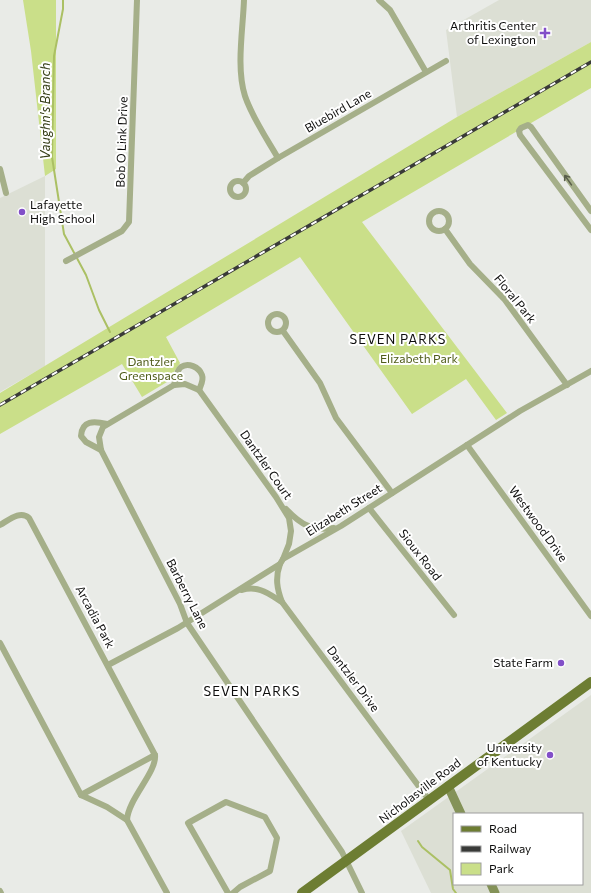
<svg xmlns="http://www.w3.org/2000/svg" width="591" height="893" viewBox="0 0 591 893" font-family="Commissioner,sans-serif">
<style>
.built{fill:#dcdfd4;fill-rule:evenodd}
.green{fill:#cadf89}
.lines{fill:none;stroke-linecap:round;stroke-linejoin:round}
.stream{stroke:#abc064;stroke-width:2}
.street{stroke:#a5af89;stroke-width:6}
.secondary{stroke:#849258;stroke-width:9}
.primary{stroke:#6d7d32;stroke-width:10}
.rail-casing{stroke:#393a38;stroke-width:3.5}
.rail{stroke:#fff;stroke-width:2;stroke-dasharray:6;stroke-linecap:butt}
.oneway{stroke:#595e4a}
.poi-dot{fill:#824fc8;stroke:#fff;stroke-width:1.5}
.labels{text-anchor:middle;stroke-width:4;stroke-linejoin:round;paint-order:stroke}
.poi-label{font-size:12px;fill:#0d0d0c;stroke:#fff;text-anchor:end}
.street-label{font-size:12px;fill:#0d0d0c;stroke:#fff}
.park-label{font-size:12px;fill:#4f5c1a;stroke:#fff}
.water-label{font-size:13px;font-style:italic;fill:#38411a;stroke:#fff}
.neighbourhood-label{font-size:13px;letter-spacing:1px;fill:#0d0d0c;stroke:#fff}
</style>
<rect width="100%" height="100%" fill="#e9ebe7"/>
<!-- built -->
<g class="built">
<path d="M 499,0 L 591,0 L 591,42 L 457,117 L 446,30 Z"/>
<path d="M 45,176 L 45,366 L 0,392 L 0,198 Z"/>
<path d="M 591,695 L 591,893 L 431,893 L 401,831 ZM 454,814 L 582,814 L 582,884 L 454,884 Z"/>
</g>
<!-- green -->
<g class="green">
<path d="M 23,0 L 56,0 L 56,169 L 45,176 L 31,51 Z"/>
<path d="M 591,42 L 591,88 L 362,222 L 507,413 L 496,420 L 466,379 L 412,414 L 300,257 L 166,337 L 180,363 L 167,382 L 142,397 L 122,364 L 0,434 L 0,393 L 457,117 Z"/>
</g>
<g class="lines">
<!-- stream -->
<g class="stream">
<path d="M 63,0 L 63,9 L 54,56 L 52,157 L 64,234 L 86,275 L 99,310 L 110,332"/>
<path d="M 418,841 L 422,847 L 450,870 L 453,889 L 456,893"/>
</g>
<!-- street -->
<g class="street">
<path d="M 244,0 C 243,29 236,68 245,96 C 252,117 267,139 278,158"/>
<path d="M 379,0 L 390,10 L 426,72"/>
<path d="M 0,169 L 6,193"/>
<circle cx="238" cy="189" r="8"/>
<path d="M 243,183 L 249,176 L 278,158 L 446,61"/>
<path d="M 591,211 L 531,127 L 528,125 L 521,128 L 519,131 L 520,135 L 591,230"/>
<circle cx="439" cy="221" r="10"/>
<path d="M 445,229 L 470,264 L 505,300 L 567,385"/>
<path d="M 66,261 L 122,231 L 129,222 L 137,0"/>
<circle cx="277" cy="323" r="9"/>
<path d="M 283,331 L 320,383 L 336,418 L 392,493"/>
<path d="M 174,385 C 176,379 176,371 181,367 C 188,362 199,367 202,375 C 204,380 201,385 199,390"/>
<path d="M 467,445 L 591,616"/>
<path d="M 101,450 L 86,442 L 81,436 C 82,420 94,421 107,424"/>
<path d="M 369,508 L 454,615"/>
<path d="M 286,509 C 301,525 312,531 334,528"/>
<path d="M 0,525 C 9,520 20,510 29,518 L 155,755 C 157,772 128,799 127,820"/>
<path d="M 283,559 L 289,544 L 291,531 L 289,518 L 276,497 L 199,390 L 185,384 L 174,385 L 103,427 L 99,437 L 101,450 L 180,604 L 187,623 L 342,852 L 362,893"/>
<path d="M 280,564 C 275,578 277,589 282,602 L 429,800"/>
<path d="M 242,590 C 258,585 269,594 282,602"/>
<path d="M 0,643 L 81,795 L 107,807 L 127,820 L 167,893"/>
<path d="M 108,665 L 178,628 L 280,564 L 283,559 L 341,526 L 520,411 L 591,371"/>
<path d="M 81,795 L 155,755"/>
<path d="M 0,891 L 1,893"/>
<path d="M 228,893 L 188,823 L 226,802 L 265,817 L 277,838 L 270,871 L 240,887 L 233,893"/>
</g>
<!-- secondary -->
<g class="secondary">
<path d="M 448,786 L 461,814"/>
<path d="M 491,884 L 495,893"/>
</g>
<!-- primary -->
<path class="primary" d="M 302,893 L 591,682"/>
<!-- rail casing -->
<g class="rail-casing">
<path id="rail" d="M 0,405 L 591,62"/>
</g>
<!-- rail -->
<use href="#rail" class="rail"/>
</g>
<!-- one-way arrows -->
<defs><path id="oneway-shaft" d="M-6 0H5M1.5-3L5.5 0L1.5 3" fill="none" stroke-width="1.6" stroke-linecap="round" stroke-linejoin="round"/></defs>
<use class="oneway" href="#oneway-shaft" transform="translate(568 180) rotate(-125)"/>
<!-- markers -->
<g class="poi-dot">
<path d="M543 27h4v4h4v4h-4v4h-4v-4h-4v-4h4z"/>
<circle cx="22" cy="212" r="4"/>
<circle cx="561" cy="663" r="4"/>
<circle cx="550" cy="755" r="4"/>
</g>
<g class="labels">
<!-- poi labels -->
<g class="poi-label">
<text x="536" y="30">Arthritis Center<tspan x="536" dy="14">of Lexington</tspan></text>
<text x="30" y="209" text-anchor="start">Lafayette<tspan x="30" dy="14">High School</tspan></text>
<text x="553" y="667">State Farm</text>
<text x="542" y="752">University<tspan x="542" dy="14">of Kentucky</tspan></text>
</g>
<!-- street labels -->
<g class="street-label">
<text transform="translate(338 111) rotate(-30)" y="4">Bluebird Lane</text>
<text transform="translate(122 142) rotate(-88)" y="4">Bob O Link Drive</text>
<text transform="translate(515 299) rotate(51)" y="4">Floral Park</text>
<text transform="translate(266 465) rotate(55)" y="4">Dantzler Court</text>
<text transform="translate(344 510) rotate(-32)" y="4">Elizabeth Street</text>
<text transform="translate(538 524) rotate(54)" y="4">Westwood Drive</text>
<text transform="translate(420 555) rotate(52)" y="4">Sioux Road</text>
<text transform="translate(187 594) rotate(63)" y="4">Barberry Lane</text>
<text transform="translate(95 617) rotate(62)" y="4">Arcadia Park</text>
<text transform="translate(353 679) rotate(53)" y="4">Dantzler Drive</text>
<text transform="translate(420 791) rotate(-37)" y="4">Nicholasville Road</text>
</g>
<!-- park labels -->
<g class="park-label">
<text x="419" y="363">Elizabeth Park</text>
<text x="151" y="366">Dantzler<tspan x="151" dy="14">Greenspace</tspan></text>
</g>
<!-- water labels -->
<g class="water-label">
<text transform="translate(45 111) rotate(-90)" y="5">Vaughn's Branch</text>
</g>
<!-- neighbourhood labels -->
<g class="neighbourhood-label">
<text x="398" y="344">SEVEN PARKS</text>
<text x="252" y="696">SEVEN PARKS</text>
</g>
</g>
<!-- legend -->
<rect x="453" y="813" width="130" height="72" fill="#ffffff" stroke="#9e9e9e"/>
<rect x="461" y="826" width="20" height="6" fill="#6d7d32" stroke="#9e9e9e"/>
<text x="489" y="833" font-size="12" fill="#0d0d0c">Road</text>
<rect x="461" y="846" width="20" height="6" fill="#393a38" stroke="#9e9e9e"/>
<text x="489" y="853" font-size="12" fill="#0d0d0c">Railway</text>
<rect x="461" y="863" width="20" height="12" fill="#cadf89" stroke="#9e9e9e"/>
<text x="489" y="873" font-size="12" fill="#0d0d0c">Park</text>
</svg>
